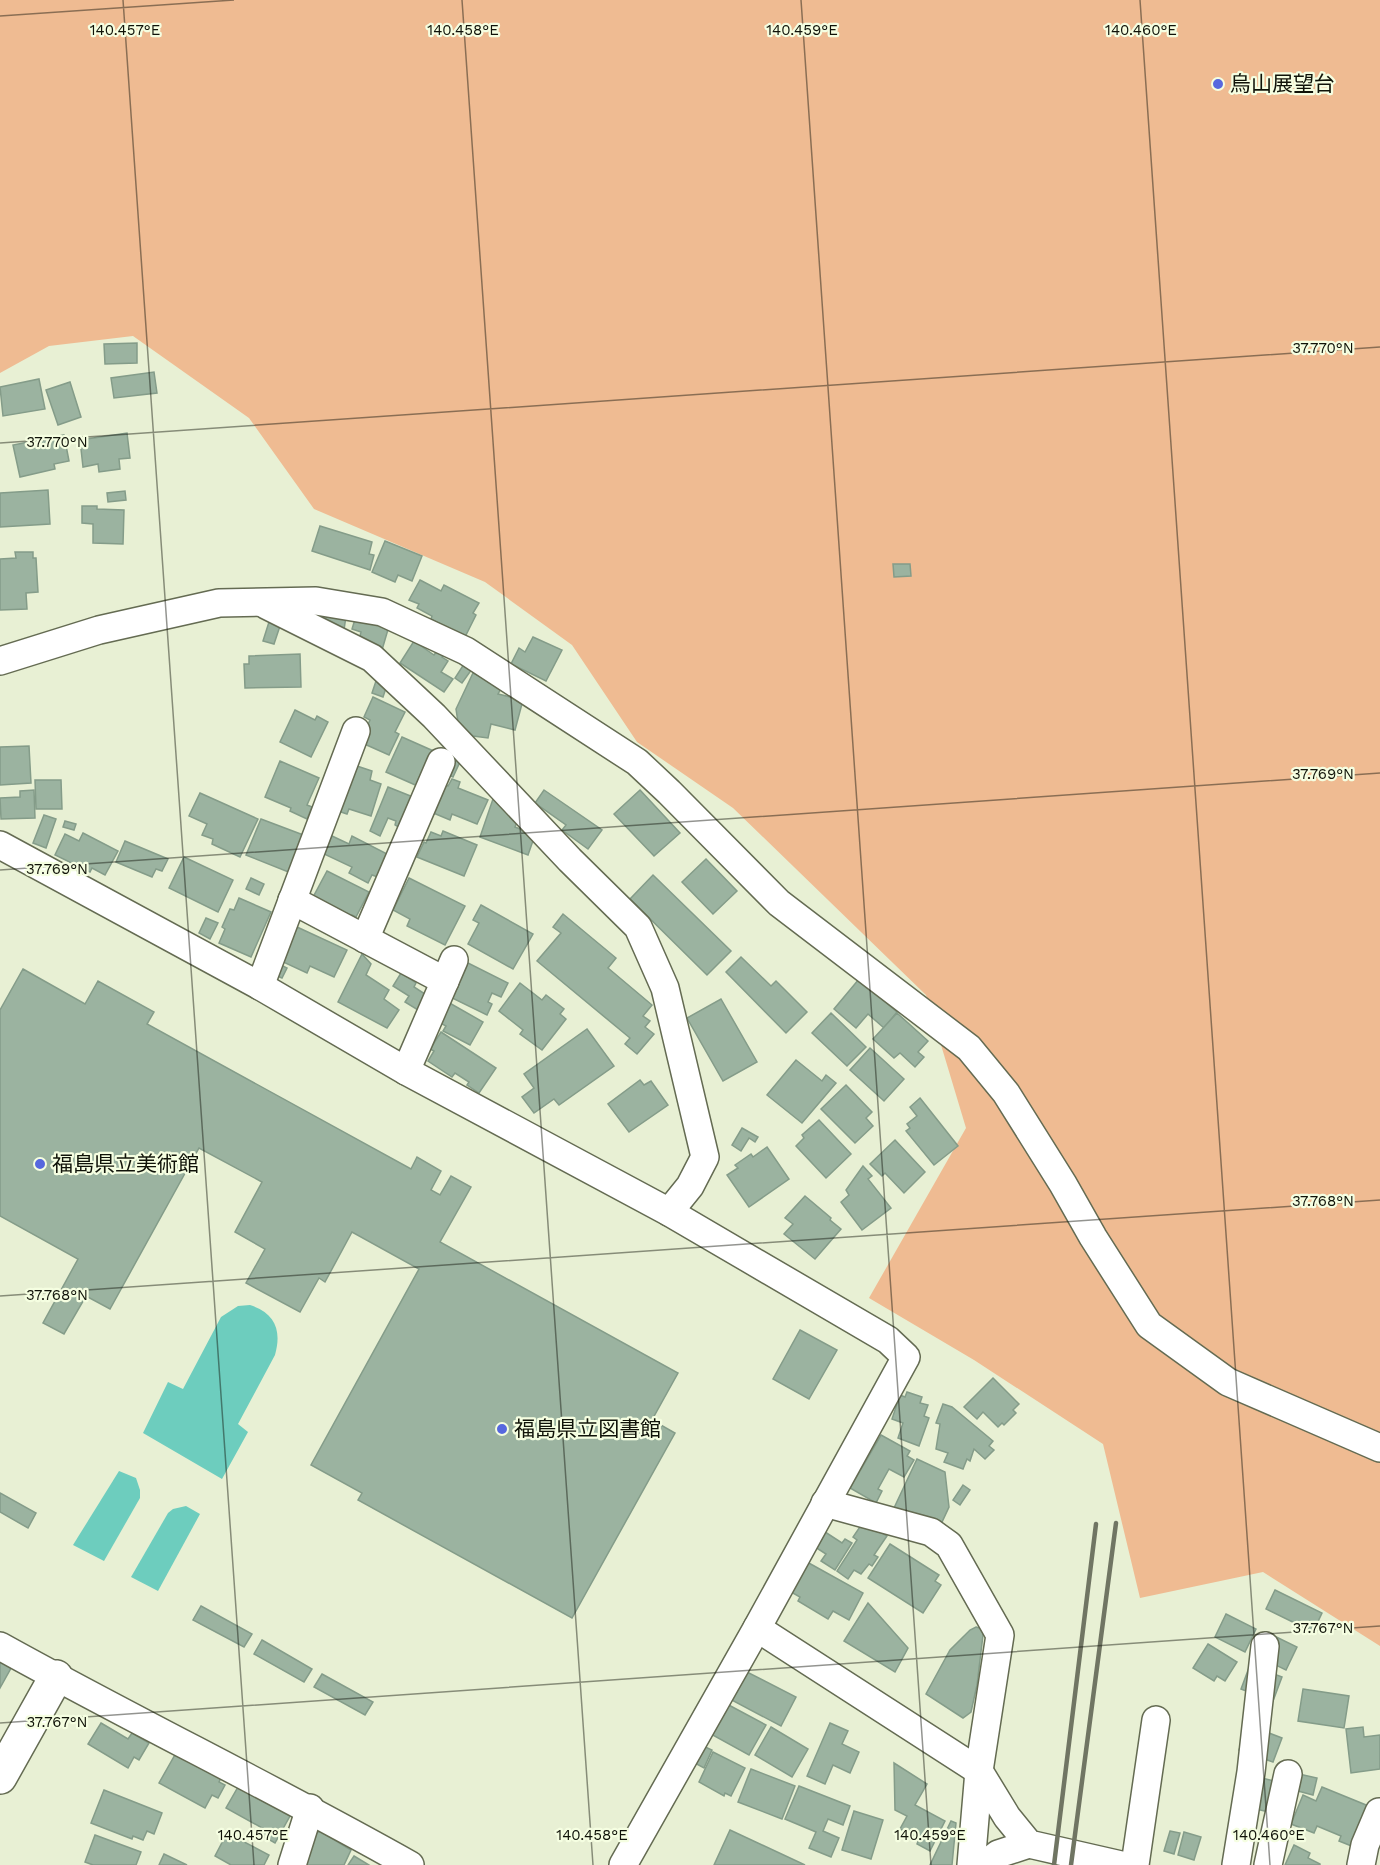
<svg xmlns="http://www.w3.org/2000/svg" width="1380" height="1865" viewBox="0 0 1380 1865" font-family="'Work Sans','Noto Sans JP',sans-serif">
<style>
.green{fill:#efbb92}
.water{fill:#6dcdbe}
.building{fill:#9bb3a0;stroke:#849c89;stroke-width:1.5}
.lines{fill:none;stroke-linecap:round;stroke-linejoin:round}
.street-casing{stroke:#646b52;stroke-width:30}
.secondary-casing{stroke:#646b52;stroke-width:36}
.street{stroke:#fff;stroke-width:27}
.secondary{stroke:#fff;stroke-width:33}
.rail{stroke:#707563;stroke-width:4.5}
.ticks{fill:none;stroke:#0f1208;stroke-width:1.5;stroke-opacity:0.45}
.poi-dot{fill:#5768de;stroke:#f5fee1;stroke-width:2}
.labels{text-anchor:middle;stroke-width:4.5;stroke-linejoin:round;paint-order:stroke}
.poi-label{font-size:21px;fill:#0f1208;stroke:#f5fee1;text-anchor:start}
.ticks-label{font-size:15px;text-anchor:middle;fill:#0f1208;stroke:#f5fee1;stroke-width:4.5;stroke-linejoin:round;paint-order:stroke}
</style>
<rect width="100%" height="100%" fill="#e8f0d4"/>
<!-- green -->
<path class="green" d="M 0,0 L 1380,0 L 1380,1646 L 1263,1572 L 1140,1598 L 1103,1444 L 974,1360 L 869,1298 L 966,1128 L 926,995 L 733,808 L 637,742 L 572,645 L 485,582 L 314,509 L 249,418 L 133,336 L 49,346 L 0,373 Z"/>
<!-- water -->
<g class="water">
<path d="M 250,1305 C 275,1313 282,1330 275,1355 L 238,1424 L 248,1432 L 222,1479 L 143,1433 L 168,1382 L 183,1389 L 221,1317 L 238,1306 Z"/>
<path d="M 119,1471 L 136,1478 L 140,1490 L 140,1498 L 104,1561 L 73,1545 Z"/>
<path d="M 186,1506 L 200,1514 L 158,1591 L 131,1577 L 168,1513 L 173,1509 Z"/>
</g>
<!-- building -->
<g class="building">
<path d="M 137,343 L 137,363 L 105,364 L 104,344 Z"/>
<path d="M 154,372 L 157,393 L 114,398 L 111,378 Z"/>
<path d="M 39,379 L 45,409 L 3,416 L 0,387 Z"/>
<path d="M 70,382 L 81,417 L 58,425 L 46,390 Z"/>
<path d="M 127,433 L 130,458 L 119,459 L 120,469 L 99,472 L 98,464 L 83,467 L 80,440 Z"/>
<path d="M 64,435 L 69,461 L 54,464 L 55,469 L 20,477 L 13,445 Z"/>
<path d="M 48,490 L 50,524 L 0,527 L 0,493 Z"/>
<path d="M 125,491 L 126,500 L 108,502 L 107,493 Z"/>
<path d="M 82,506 L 97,506 L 97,509 L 124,510 L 123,544 L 93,543 L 93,524 L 82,523 Z"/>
<path d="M 320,526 L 372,542 L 369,554 L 374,555 L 370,570 L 312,551 Z"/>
<path d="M 385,541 L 422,556 L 412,581 L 398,575 L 395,582 L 372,572 Z"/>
<path d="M 15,552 L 33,552 L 33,558 L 36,558 L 38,592 L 26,593 L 27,609 L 0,610 L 0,559 L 16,558 Z"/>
<path d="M 893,564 L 910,564 L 911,576 L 894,577 Z"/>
<path d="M 420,580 L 441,591 L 444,585 L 479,603 L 473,613 L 476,615 L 465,637 L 431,619 L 432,616 L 417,608 L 419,604 L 409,600 Z"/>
<path d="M 324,611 L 346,616 L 344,630 L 323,618 Z"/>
<path d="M 356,616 L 389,626 L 382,650 L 360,636 L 361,632 L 352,629 Z"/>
<path d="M 269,622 L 280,626 L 274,644 L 263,641 Z"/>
<path d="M 533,637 L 562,650 L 546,681 L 511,664 L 519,648 L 525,652 Z"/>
<path d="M 414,641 L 434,655 L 439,648 L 445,653 L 442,657 L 448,661 L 441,672 L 453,679 L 444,692 L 400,663 Z"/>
<path d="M 300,654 L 301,687 L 245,688 L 244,664 L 249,664 L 249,656 Z"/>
<path d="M 464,664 L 472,669 L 462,683 L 455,678 Z"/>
<path d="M 473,673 L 502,687 L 498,694 L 523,700 L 515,730 L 491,724 L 488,738 L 473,736 L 458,722 L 456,709 Z"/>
<path d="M 376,681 L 387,685 L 383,697 L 372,693 Z"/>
<path d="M 373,697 L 405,712 L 395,732 L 399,734 L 389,755 L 360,742 L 370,720 L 364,717 Z"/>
<path d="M 295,710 L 315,720 L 317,716 L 328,722 L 311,757 L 280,742 Z"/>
<path d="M 402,737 L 438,753 L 422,788 L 386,772 Z"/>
<path d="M 29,746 L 31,783 L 0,785 L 0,747 Z"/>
<path d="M 449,757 L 460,762 L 453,777 L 442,772 Z"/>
<path d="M 280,761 L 319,778 L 307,805 L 312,807 L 307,819 L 290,811 L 291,808 L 265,797 Z"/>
<path d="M 354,765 L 372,771 L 370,780 L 381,784 L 371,816 L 349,809 L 347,814 L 338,811 Z"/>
<path d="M 452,779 L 460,782 L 458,788 L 488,800 L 477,824 L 452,814 L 450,820 L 431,812 L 442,784 L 448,786 Z"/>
<path d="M 35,780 L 61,780 L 62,809 L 36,809 Z"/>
<path d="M 388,787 L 413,797 L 400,828 L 395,825 L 396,821 L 388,818 L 380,836 L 370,831 Z"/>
<path d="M 34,790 L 35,818 L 1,819 L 0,798 L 20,797 L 20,791 Z"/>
<path d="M 544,790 L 602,830 L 588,849 L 562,830 L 566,825 L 535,803 Z"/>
<path d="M 640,790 L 680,833 L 654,856 L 614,814 Z"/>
<path d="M 200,793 L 258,819 L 240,857 L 212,844 L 213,839 L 202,835 L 207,824 L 189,816 Z"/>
<path d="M 494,796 L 518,819 L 515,827 L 535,835 L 528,855 L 480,837 Z"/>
<path d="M 44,815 L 56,819 L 46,848 L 33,843 Z"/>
<path d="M 261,819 L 306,836 L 291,873 L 246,855 Z"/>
<path d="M 65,821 L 76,824 L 74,830 L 63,827 Z"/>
<path d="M 443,831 L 477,845 L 464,876 L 417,857 L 424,842 L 426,843 L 431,832 L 441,836 Z"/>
<path d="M 83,833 L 118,851 L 105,875 L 92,868 L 90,872 L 55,855 L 65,834 L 79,841 Z"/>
<path d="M 332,836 L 349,844 L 352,836 L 391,856 L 378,877 L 372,875 L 368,883 L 349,873 L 352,867 L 324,854 Z"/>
<path d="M 125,841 L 168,859 L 162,871 L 156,869 L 152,877 L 116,862 Z"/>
<path d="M 184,857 L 233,880 L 218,912 L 169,888 Z"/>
<path d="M 706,859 L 737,891 L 713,914 L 682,882 Z"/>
<path d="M 327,871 L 369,892 L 356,917 L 352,915 L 349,920 L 311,901 Z"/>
<path d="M 653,875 L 731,951 L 707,975 L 630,899 Z"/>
<path d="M 251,878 L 264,884 L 259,895 L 246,889 Z"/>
<path d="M 409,878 L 465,906 L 445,945 L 407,926 L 410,919 L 393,910 Z"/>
<path d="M 239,898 L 271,912 L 251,957 L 219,943 L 225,929 L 222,927 L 230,909 L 234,910 Z"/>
<path d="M 481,905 L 533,934 L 513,969 L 468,944 L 479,923 L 473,920 Z"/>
<path d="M 563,914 L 616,958 L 608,968 L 652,1005 L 643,1016 L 650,1021 L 645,1027 L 654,1034 L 637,1054 L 625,1044 L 630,1038 L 537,961 L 561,933 L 553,927 Z"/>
<path d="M 206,918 L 218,923 L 210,939 L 199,933 Z"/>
<path d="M 297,927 L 347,950 L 334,977 L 310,966 L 307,973 L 281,961 Z"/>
<path d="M 362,954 L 371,964 L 366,975 L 389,990 L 384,999 L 399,1010 L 387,1028 L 338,1002 Z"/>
<path d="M 741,957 L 771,986 L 776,981 L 807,1012 L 786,1033 L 726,972 Z"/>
<path d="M 464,961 L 508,983 L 501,997 L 492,993 L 488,1002 L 492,1004 L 487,1015 L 446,995 Z"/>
<path d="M 277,963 L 287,968 L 282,978 L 272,974 Z"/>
<path d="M 23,969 L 85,1004 L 98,981 L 154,1012 L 147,1024 L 411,1169 L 417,1157 L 441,1171 L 431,1190 L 440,1195 L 451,1176 L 471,1187 L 440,1242 L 678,1373 L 652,1420 L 675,1433 L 572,1618 L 358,1500 L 362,1493 L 311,1465 L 419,1269 L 352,1232 L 325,1282 L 319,1278 L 300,1312 L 246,1283 L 265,1249 L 235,1232 L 262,1182 L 199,1148 L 110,1309 L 86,1296 L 64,1334 L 43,1323 L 78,1259 L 0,1216 L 0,1010 Z"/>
<path d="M 401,973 L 416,983 L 414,987 L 428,996 L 418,1010 L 405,1002 L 409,996 L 393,986 Z"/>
<path d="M 859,979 L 897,1012 L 884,1028 L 868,1014 L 856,1028 L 834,1009 Z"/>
<path d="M 520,983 L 542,1000 L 546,995 L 564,1009 L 560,1014 L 566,1019 L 542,1050 L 520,1034 L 523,1030 L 499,1011 Z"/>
<path d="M 721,999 L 757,1062 L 723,1081 L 687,1018 Z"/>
<path d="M 446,1001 L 483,1022 L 470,1045 L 443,1031 L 446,1026 L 435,1020 Z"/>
<path d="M 831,1013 L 866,1047 L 847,1066 L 812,1033 Z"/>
<path d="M 897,1013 L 928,1041 L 918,1052 L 924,1057 L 915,1067 L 900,1053 L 894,1058 L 873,1039 Z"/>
<path d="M 587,1029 L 614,1066 L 559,1105 L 554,1099 L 534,1113 L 522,1097 L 534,1088 L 524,1074 Z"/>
<path d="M 441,1032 L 496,1068 L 479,1093 L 467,1085 L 469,1082 L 455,1073 L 452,1077 L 428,1061 L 434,1051 L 430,1049 Z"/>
<path d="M 870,1048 L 904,1079 L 884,1101 L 850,1070 Z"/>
<path d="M 796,1060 L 822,1081 L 826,1075 L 836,1083 L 802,1123 L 767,1095 Z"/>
<path d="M 640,1080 L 644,1085 L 651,1081 L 668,1105 L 629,1132 L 608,1104 Z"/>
<path d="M 846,1085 L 872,1112 L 866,1118 L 873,1126 L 855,1143 L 821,1109 Z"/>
<path d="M 920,1098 L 958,1146 L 934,1165 L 906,1131 L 910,1128 L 907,1124 L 917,1116 L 910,1107 Z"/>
<path d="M 819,1120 L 851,1154 L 826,1178 L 796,1146 L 804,1138 L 802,1135 Z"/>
<path d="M 742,1128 L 758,1137 L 755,1142 L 749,1138 L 741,1151 L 732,1145 Z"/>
<path d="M 895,1140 L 925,1172 L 904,1193 L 885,1173 L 882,1176 L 870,1164 Z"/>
<path d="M 767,1147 L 789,1179 L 749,1207 L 727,1175 L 738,1168 L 735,1165 L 751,1154 L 753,1157 Z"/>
<path d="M 863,1166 L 872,1176 L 868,1179 L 891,1208 L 862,1230 L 841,1202 L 849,1195 L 846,1190 Z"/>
<path d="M 805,1196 L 831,1218 L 830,1220 L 841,1229 L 815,1259 L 784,1234 L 793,1224 L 785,1218 Z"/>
<path d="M 800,1330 L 837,1350 L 809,1399 L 773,1379 Z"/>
<path d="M 993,1378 L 1019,1404 L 1013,1410 L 1016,1413 L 1004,1425 L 1002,1423 L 998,1427 L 983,1412 L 977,1419 L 964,1407 Z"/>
<path d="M 907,1392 L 922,1397 L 920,1403 L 928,1405 L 924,1416 L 929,1418 L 919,1446 L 898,1438 L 903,1423 L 892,1419 L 900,1395 L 905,1397 Z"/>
<path d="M 943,1404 L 952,1407 L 993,1441 L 989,1446 L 994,1450 L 985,1459 L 974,1449 L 970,1461 L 967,1459 L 963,1469 L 944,1462 L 948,1453 L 936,1449 L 940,1424 L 936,1423 Z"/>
<path d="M 881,1435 L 910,1451 L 907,1456 L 914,1460 L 904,1477 L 889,1469 L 878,1489 L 882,1491 L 876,1503 L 850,1488 Z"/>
<path d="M 917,1459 L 945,1472 L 949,1507 L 942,1522 L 894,1508 Z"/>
<path d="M 963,1485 L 970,1490 L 960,1505 L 953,1500 Z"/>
<path d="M 0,1493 L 36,1513 L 28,1528 L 0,1512 Z"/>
<path d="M 864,1521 L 887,1536 L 874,1555 L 878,1557 L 872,1566 L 869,1564 L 861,1574 L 854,1570 L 848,1579 L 837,1571 L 857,1540 L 853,1537 Z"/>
<path d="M 822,1530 L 842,1543 L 845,1539 L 852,1543 L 835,1570 L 821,1561 L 826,1554 L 812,1545 Z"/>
<path d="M 890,1544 L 939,1575 L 935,1581 L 941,1585 L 923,1613 L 868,1578 Z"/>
<path d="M 807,1562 L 863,1593 L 849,1620 L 833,1611 L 828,1619 L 798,1601 L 800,1597 L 791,1592 Z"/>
<path d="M 1275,1590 L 1322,1613 L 1313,1632 L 1266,1609 Z"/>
<path d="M 868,1603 L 908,1648 L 895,1672 L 844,1641 Z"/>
<path d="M 201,1606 L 252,1634 L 244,1647 L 193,1620 Z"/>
<path d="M 1226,1614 L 1256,1629 L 1245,1652 L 1215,1637 Z"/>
<path d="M 976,1627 L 983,1629 L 983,1635 L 977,1685 L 971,1712 L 963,1718 L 926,1694 L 950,1650 L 970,1630 Z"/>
<path d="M 1266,1632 L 1297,1647 L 1286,1670 L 1255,1655 Z"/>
<path d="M 262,1640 L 312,1669 L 304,1682 L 254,1654 Z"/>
<path d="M 1208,1644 L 1237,1662 L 1225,1681 L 1217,1676 L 1214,1681 L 1193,1668 Z"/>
<path d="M 0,1653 L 15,1661 L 0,1688 Z"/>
<path d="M 1250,1665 L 1282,1677 L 1273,1701 L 1241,1689 Z"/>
<path d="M 741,1669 L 796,1697 L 781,1726 L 726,1697 Z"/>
<path d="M 322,1674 L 373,1702 L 365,1715 L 314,1687 Z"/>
<path d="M 1303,1689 L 1349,1696 L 1344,1728 L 1298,1721 Z"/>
<path d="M 725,1703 L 766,1725 L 749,1755 L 709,1733 Z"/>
<path d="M 101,1723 L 128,1739 L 132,1733 L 149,1743 L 139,1760 L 134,1757 L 128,1768 L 88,1744 Z"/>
<path d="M 830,1723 L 848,1731 L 842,1744 L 859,1752 L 850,1773 L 833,1765 L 825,1784 L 807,1776 Z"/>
<path d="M 1248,1725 L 1282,1738 L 1273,1762 L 1239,1750 Z"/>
<path d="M 771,1727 L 808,1749 L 792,1777 L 755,1755 Z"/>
<path d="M 1363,1727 L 1364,1737 L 1380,1735 L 1380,1769 L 1351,1773 L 1346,1729 Z"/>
<path d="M 699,1744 L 712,1750 L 704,1768 L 691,1761 Z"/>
<path d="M 713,1752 L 745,1768 L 731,1796 L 725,1793 L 724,1796 L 699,1782 Z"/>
<path d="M 176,1753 L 221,1778 L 219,1782 L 225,1785 L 218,1798 L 212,1795 L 205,1808 L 159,1783 Z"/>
<path d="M 894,1763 L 927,1784 L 915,1805 L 945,1821 L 930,1851 L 917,1844 L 919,1839 L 900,1829 L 907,1816 L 895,1810 Z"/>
<path d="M 751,1769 L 795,1786 L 782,1819 L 738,1802 Z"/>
<path d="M 1299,1774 L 1317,1778 L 1313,1795 L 1294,1790 Z"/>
<path d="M 1254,1776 L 1274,1781 L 1273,1813 L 1247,1807 Z"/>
<path d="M 799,1786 L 850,1806 L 843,1825 L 828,1819 L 823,1831 L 839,1838 L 831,1857 L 809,1848 L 816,1832 L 785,1819 Z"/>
<path d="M 238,1787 L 290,1816 L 275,1843 L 261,1835 L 264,1829 L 226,1808 Z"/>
<path d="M 1322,1787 L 1371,1807 L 1354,1847 L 1339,1841 L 1341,1836 L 1317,1826 L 1314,1833 L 1291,1824 L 1303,1795 L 1316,1801 Z"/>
<path d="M 104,1790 L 162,1813 L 154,1834 L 147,1831 L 143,1840 L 133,1836 L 132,1839 L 91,1823 Z"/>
<path d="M 854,1811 L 883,1820 L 871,1859 L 842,1850 Z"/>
<path d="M 951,1821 L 956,1823 L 952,1865 L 930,1865 Z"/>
<path d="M 730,1830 L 805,1865 L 714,1865 Z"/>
<path d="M 320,1831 L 351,1850 L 344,1865 L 302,1865 L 311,1836 Z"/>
<path d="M 1170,1831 L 1180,1833 L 1174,1854 L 1164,1851 Z"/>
<path d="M 1184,1832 L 1201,1837 L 1194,1860 L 1178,1855 Z"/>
<path d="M 227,1833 L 269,1855 L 264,1865 L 231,1865 L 215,1856 Z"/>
<path d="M 95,1835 L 141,1852 L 136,1865 L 93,1865 L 85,1862 Z"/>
<path d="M 1294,1845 L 1310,1853 L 1308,1858 L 1320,1864 L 1320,1865 L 1285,1865 Z"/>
<path d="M 164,1854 L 187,1865 L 159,1865 Z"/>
<path d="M 354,1856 L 369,1865 L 348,1865 Z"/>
</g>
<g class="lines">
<!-- street casing -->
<g class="street-casing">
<g id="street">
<path d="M 266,605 L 372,658 L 434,716 L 570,860 L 638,927 L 665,988 L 705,1157 L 690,1186 L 669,1212"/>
<path d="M 0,661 L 99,630 L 219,603 L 316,601 L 382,612 L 466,651 L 637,762 L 669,792 L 779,903 L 969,1048 L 1006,1093 L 1063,1184 L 1093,1237 L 1149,1325 L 1228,1382 L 1380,1448"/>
<path d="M 0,845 L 260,986 L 406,1071 L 669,1212 L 888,1340 L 906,1357 L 757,1628 L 623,1865"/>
<path d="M 292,900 L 445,981"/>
<path d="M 365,939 L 441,762"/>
<path d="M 260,986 L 356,731"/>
<path d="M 406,1071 L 454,960"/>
<path d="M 825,1503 L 931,1532 L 949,1545 L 1000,1635 L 979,1771 L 971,1865"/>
<path d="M 757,1628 L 979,1771 L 1007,1817 L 1029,1844 L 1121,1865"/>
<path d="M 0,1646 C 135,1721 275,1789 410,1865"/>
<path d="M 292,1865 L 310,1808"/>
<path d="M 984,1865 L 998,1854 L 1029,1844"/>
<path d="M 1135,1865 L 1156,1720"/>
<path d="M 1236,1865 L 1251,1772 L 1265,1646"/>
<path d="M 1268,1865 L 1288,1774"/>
<path d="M 1361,1865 L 1365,1845 L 1379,1812"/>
</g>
</g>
<!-- secondary casing -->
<g class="secondary-casing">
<path id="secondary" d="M 0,1777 L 56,1677"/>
</g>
<!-- street -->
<use href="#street" class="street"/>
<!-- secondary -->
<use href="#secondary" class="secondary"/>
<!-- rail -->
<g class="rail">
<path d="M 1054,1865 L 1096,1524"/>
<path d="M 1071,1865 L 1116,1523"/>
</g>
</g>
<!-- ticks -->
<path class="ticks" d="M 123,0 L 254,1865M 462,0 L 593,1865M 801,0 L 931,1865M 1140,0 L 1270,1865M 0,16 L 234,0M 0,443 L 1380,347M 0,870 L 1380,773M 0,1296 L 1380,1200M 0,1723 L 1380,1626"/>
<!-- markers -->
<g class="poi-dot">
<circle cx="1218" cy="84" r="6"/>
<circle cx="40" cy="1164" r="6"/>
<circle cx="502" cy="1429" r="6"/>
</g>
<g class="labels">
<!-- poi labels -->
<g class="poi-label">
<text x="1230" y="91">烏山展望台</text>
<text x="52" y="1171">福島県立美術館</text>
<text x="514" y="1436">福島県立図書館</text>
</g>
</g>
<g class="ticks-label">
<text x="125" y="35">140.457°E</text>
<text x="463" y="35">140.458°E</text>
<text x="802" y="35">140.459°E</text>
<text x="1141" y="35">140.460°E</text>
<text x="1323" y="353">37.770°N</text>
<text x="57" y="447">37.770°N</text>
<text x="1323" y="779">37.769°N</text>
<text x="57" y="874">37.769°N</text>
<text x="1323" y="1206">37.768°N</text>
<text x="57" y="1300">37.768°N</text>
<text x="1323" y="1633">37.767°N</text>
<text x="57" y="1727">37.767°N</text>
<text x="253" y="1840">140.457°E</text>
<text x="592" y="1840">140.458°E</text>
<text x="930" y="1840">140.459°E</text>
<text x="1269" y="1840">140.460°E</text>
</g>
</svg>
